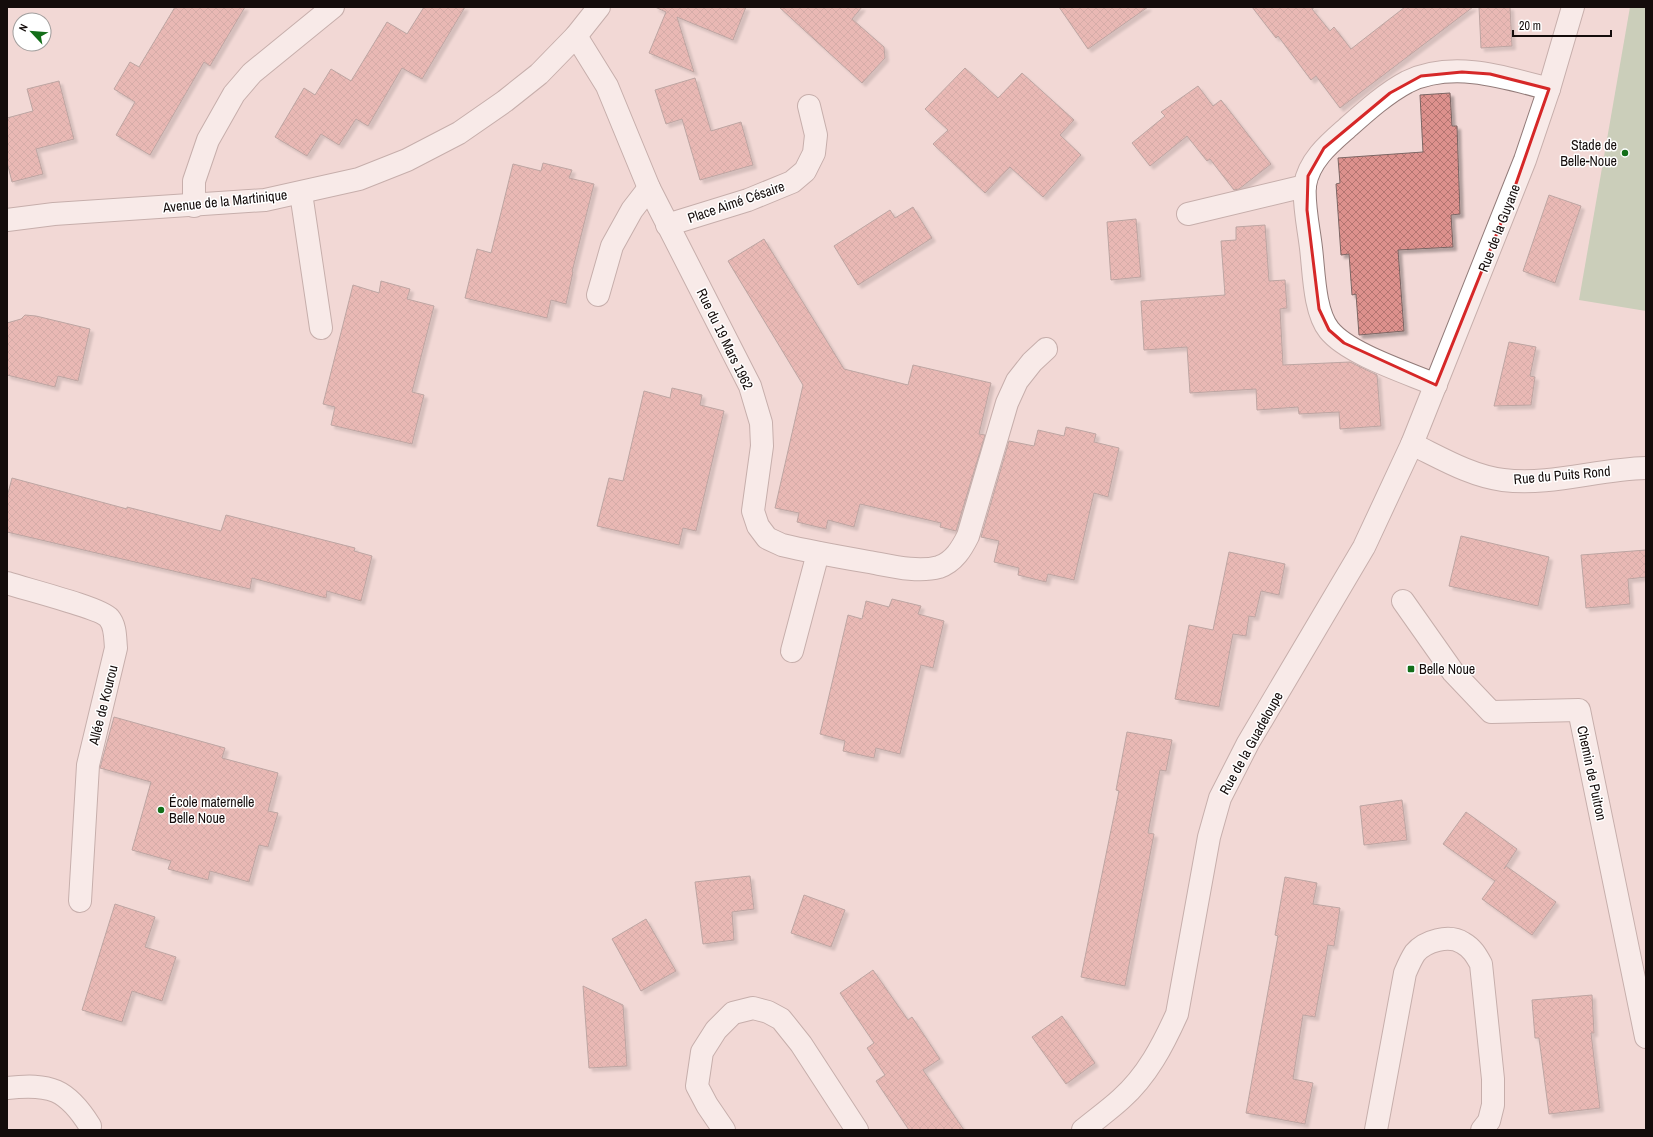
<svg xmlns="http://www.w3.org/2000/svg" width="1653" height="1137" viewBox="0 0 1653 1137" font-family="'Archivo Narrow',sans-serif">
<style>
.green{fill:#9cc09a}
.building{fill:url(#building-cross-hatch);stroke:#7c6664;filter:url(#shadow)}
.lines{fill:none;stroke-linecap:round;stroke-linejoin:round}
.minor-casing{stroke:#927b79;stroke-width:24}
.minor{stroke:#fff;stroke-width:22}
.marked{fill:none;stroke:#d62828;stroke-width:3;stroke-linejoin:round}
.poi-dot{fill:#136e19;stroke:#fff;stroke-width:1.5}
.labels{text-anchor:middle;stroke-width:3;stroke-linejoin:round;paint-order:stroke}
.poi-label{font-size:14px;fill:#140c0b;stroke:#fff;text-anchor:start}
.street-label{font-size:14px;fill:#140c0b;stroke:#fff}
</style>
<defs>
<pattern id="building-cross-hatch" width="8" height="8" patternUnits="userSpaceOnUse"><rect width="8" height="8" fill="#dd918d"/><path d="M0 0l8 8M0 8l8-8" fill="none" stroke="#b27571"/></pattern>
<filter id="shadow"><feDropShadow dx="3.5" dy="3.5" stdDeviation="1" flood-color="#0004"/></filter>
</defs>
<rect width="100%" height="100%" fill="#f2d8d6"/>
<!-- green -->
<path class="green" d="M 1630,7 L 1646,7 L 1646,311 L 1579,300 Z"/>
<!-- building -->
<g class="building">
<path d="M 175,7 L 245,7 L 210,66 L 204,62 L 150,155 L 116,135 L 135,102 L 114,89 L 130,62 L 139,67 Z"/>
<path d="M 424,7 L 465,7 L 422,79 L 402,68 L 368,126 L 356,119 L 339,145 L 321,134 L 307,156 L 275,137 L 304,88 L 315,95 L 331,69 L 351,81 L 387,22 L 407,34 Z"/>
<path d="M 655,7 L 746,7 L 733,40 L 677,17 L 694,72 L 649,53 L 666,12 Z"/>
<path d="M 779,7 L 862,7 L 852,19 L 884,47 L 885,58 L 862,83 Z"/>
<path d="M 1059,7 L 1148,7 L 1088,49 Z"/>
<path d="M 1252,7 L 1315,7 L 1312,9 L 1330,31 L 1334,27 L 1351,49 L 1405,7 L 1473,7 L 1340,108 L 1316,76 L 1311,80 L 1278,36 L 1276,38 Z"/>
<path d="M 1479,7 L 1510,7 L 1512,46 L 1481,48 Z"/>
<path d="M 965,68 L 998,98 L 1022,73 L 1074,120 L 1060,135 L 1081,155 L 1043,197 L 1010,167 L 985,193 L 933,144 L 948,130 L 925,109 Z"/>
<path d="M 695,78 L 711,131 L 741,122 L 753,165 L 700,180 L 682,119 L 666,124 L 655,90 Z"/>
<path d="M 59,81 L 74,139 L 36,149 L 43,174 L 12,182 L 7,162 L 7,118 L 33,111 L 27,89 Z"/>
<path d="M 1198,86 L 1213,106 L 1221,100 L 1271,164 L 1239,189 L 1234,190 L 1210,159 L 1207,161 L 1187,136 L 1150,166 L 1132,143 L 1165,116 L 1161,112 Z"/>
<path d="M 1450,93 L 1452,126 L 1457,126 L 1460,214 L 1451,215 L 1453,247 L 1398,250 L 1404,331 L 1359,335 L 1356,294 L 1352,295 L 1349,254 L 1341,255 L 1336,184 L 1340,183 L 1338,158 L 1423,152 L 1420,95 Z"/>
<path d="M 543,163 L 572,170 L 569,178 L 594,184 L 572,272 L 573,272 L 566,304 L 551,300 L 547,318 L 465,298 L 477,249 L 491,253 L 513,164 L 541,171 Z"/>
<path d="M 1549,195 L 1581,206 L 1555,283 L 1523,271 Z"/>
<path d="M 913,207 L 932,238 L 858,285 L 834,246 L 890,210 L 895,218 Z"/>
<path d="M 1136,219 L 1141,277 L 1111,280 L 1107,222 Z"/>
<path d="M 1265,225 L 1269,281 L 1285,280 L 1287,308 L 1280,309 L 1283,365 L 1350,362 L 1377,375 L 1381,426 L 1340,429 L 1339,412 L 1299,414 L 1298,407 L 1257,410 L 1256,389 L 1190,393 L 1187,347 L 1144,350 L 1141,301 L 1225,295 L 1221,241 L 1236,240 L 1236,227 Z"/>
<path d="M 764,239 L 844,369 L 908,385 L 913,365 L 991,383 L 979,434 L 985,435 L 956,531 L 940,527 L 941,523 L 860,504 L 854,527 L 828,520 L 826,529 L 797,522 L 799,513 L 775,508 L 803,385 L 728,261 Z"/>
<path d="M 381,281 L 410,289 L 407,299 L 434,306 L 412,392 L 424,395 L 412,444 L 331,425 L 335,407 L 323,404 L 353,285 L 379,293 Z"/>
<path d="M 25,315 L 36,316 L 90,329 L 78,381 L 58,376 L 55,387 L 7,375 L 7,323 L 21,319 Z"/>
<path d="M 1509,342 L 1536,347 L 1530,376 L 1535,377 L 1531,405 L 1494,406 Z"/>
<path d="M 672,388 L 702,395 L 700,405 L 724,411 L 696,531 L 683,528 L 679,545 L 597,526 L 609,478 L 623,481 L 644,391 L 670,398 Z"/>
<path d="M 1066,427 L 1096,434 L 1094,442 L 1119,448 L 1108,497 L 1094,493 L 1074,580 L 1048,574 L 1046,582 L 1018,575 L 1019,568 L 994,562 L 999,541 L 981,537 L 1009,441 L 1034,446 L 1038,430 L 1064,436 Z"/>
<path d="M 12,478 L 127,509 L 127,507 L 221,531 L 226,515 L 355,548 L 354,551 L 372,556 L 361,601 L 327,591 L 326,598 L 252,578 L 250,589 L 7,532 L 7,497 Z"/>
<path d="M 1461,536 L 1549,557 L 1538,606 L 1449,586 Z"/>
<path d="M 1646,550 L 1646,577 L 1628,579 L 1630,604 L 1586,608 L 1581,555 Z"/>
<path d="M 1229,552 L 1285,564 L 1279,595 L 1261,591 L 1255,617 L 1249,616 L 1246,636 L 1233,634 L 1219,707 L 1175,699 L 1189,625 L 1213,630 Z"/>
<path d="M 892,599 L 921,606 L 918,614 L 944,621 L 933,668 L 921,665 L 900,754 L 876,748 L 874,758 L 843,751 L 845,741 L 820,734 L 848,615 L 862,619 L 866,601 L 889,607 Z"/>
<path d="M 114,717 L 225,748 L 222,758 L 278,773 L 268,811 L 278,813 L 268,847 L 259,845 L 249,882 L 210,871 L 208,880 L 168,869 L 171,861 L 132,850 L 151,782 L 100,768 Z"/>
<path d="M 1127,732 L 1172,740 L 1166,771 L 1160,770 L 1148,833 L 1154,834 L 1125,986 L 1081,977 L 1119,791 L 1116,790 Z"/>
<path d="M 1402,800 L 1407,840 L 1364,845 L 1360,806 Z"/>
<path d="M 1466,812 L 1517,849 L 1504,869 L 1506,866 L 1556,902 L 1532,935 L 1482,899 L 1495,881 L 1443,844 Z"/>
<path d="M 750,876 L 754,909 L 732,912 L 734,940 L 703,944 L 695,882 Z"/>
<path d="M 1285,877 L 1317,883 L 1313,904 L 1340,908 L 1334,946 L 1328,945 L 1315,1017 L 1303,1015 L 1293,1079 L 1313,1083 L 1305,1124 L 1246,1113 L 1278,936 L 1275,935 Z"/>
<path d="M 804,895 L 845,910 L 831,947 L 791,933 Z"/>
<path d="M 115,904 L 155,917 L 145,947 L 176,957 L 162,1001 L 132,991 L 122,1022 L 82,1010 Z"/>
<path d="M 646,919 L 676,971 L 641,991 L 612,939 Z"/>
<path d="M 873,970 L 908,1020 L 912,1017 L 940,1059 L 923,1070 L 964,1130 L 909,1130 L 876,1081 L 885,1075 L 867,1048 L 874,1043 L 840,993 Z"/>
<path d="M 583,986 L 623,1005 L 627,1066 L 589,1068 Z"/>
<path d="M 1592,995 L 1594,1033 L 1591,1033 L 1600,1108 L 1549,1114 L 1539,1038 L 1535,1038 L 1532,1000 Z"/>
<path d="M 1062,1016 L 1095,1063 L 1066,1084 L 1032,1037 Z"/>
</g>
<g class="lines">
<!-- minor casing -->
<g class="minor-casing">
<g id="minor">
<path d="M 576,36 L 607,86 L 649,188 L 750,386 L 761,423 L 762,446 L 753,511 L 758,526 L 767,538 L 782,545 C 811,552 840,557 869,562 C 891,566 918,573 939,567 C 954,562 962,548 968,536 L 1007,403 L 1017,381 L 1032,362 L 1046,349"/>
<path d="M 301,193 L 321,328"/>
<path d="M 194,206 L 194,181 L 208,140 L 234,94 L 252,73 L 333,7"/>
<path d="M 1188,214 L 1305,186"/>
<path d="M 7,220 L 54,214 L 265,200 L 359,179 L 407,160 L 459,133 L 505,101 L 539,74 L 576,36 L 599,7"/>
<path d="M 667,225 L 748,200 L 792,182 L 805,171 L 814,153 L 816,135 L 809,106"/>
<path d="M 598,295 L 612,246 L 632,210 L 649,188"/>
<path d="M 1436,385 C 1408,373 1348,354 1329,330 C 1314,311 1314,272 1311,248 C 1309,230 1303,203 1305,185 C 1309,160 1330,143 1347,128 C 1365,112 1386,93 1407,82 C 1452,60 1505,77 1549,89"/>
<path d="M 1412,444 C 1441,458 1471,476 1503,480 C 1551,486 1598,469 1646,468"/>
<path d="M 7,583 C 25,589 101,608 109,618 C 116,626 115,639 116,648 L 88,765 L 80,901"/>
<path d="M 1403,601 L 1453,672 L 1491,712 L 1579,710 L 1646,1037"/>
<path d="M 792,651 L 818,553"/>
<path d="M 7,1088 C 50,1083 67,1089 90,1126"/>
<path d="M 724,1130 L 707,1105 L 697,1086 L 702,1052 L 716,1030 L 733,1013 L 753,1008 L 768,1012 L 781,1019 L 801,1044 L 857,1130"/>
<path d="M 1083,1130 C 1095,1120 1109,1110 1121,1099 C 1147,1076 1163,1045 1177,1014 L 1209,837 L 1220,798 L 1248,743 L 1364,547 L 1412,444 L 1525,160 L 1549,89 L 1573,7"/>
<path d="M 1376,1130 L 1405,973 C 1408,966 1411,959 1415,953 C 1425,941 1449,934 1463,943 C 1472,948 1476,955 1481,964 L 1493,1079 L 1493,1105 L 1489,1121 L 1482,1130"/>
</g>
</g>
<!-- minor -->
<use href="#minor" class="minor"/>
</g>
<!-- marked area -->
<path d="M0 0H1653V1137H0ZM 1462,72 L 1490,74 L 1549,89 L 1511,198 L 1436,385 L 1344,343 L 1329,330 L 1319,309 L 1307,210 L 1308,176 L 1324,148 L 1390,93 L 1421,76 Z" fill="#f2d8d6" fill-opacity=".55" fill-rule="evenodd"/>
<path class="marked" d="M 1462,72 L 1490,74 L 1549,89 L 1511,198 L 1436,385 L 1344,343 L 1329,330 L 1319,309 L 1307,210 L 1308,176 L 1324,148 L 1390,93 L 1421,76 Z"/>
<!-- markers -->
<g class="poi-dot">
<circle cx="1625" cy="153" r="4"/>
<rect x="1407" y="665" width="8" height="8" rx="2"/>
<circle cx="161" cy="810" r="4"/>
</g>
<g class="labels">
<!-- poi labels -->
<g class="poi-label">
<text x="1617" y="150" text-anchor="end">Stade de<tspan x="1617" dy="16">Belle-Noue</tspan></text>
<text x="1419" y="674">Belle Noue</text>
<text x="169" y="807">École maternelle<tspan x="169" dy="16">Belle Noue</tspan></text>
</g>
<!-- street labels -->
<g class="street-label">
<text transform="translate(225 201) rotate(-6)" y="5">Avenue de la Martinique</text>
<text transform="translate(736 202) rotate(-19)" y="5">Place Aimé Césaire</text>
<text transform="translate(1499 228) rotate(-69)" y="5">Rue de la Guyane</text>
<text transform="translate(725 339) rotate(64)" y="5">Rue du 19 Mars 1962</text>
<text transform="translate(1562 475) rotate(-5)" y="5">Rue du Puits Rond</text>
<text transform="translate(103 705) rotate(-76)" y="5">Allée de Kourou</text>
<text transform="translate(1251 743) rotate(-61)" y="5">Rue de la Guadeloupe</text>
<text transform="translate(1592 773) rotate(78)" y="5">Chemin de Puitron</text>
</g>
</g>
<!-- border -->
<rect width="1653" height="1137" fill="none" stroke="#140c0b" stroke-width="16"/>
<!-- north arrow -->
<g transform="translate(32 32) rotate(296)"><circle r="19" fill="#ffffff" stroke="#a19e9d"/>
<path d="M0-3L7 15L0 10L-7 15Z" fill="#136e19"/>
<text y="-6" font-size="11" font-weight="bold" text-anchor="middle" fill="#140c0b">N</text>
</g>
<!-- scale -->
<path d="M1513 30v6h98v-6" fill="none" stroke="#140c0b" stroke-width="2"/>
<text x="1519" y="30" font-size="12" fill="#140c0b" stroke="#ffffff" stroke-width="3" paint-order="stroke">20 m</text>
</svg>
